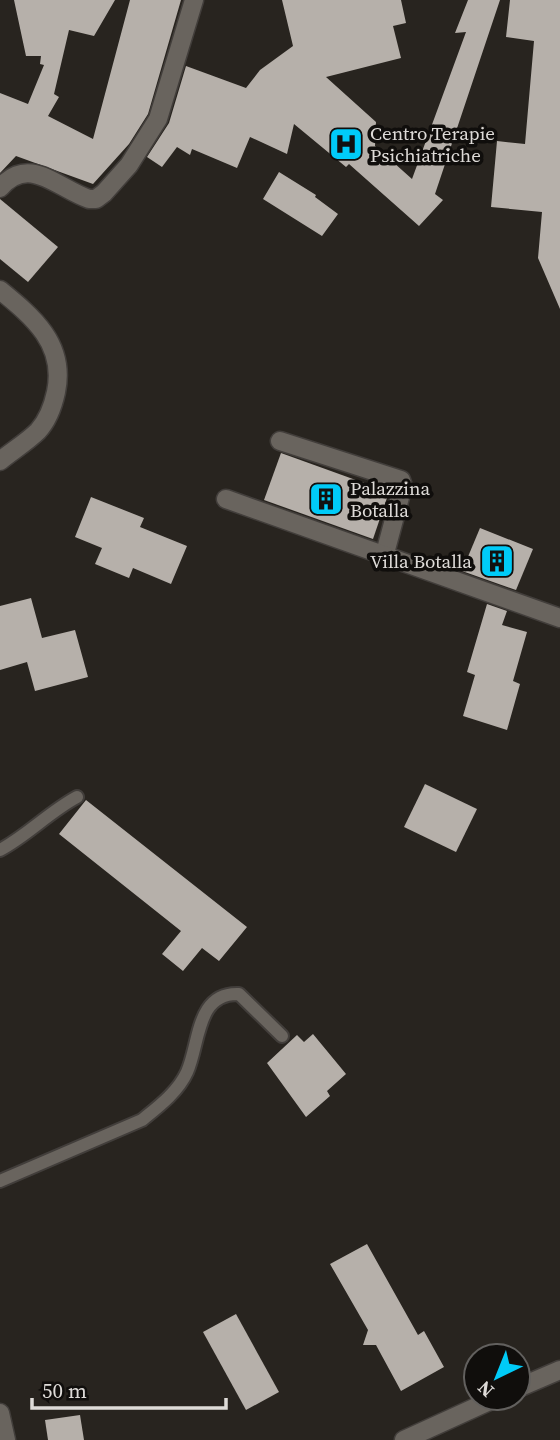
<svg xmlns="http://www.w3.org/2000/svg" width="560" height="1440" viewBox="0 0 560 1440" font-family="'Source Serif 4',serif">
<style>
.building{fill:#b6b0aa}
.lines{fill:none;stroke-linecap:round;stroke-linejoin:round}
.lane-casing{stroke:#423e3b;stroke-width:16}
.street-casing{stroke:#423e3b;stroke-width:21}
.lane{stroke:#69645e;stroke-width:12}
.street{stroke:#69645e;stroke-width:18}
.labels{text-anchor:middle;stroke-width:7;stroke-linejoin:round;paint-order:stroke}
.poi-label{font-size:19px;fill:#dedbd8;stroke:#100e0c;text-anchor:start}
</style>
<rect width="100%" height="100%" fill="#28241f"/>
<!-- building -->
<g class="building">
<path d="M 14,0 L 115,0 L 94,36 L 69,30 L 54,94 L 59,97 L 48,116 L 93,139 L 130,0 L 181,0 L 148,114 L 129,144 L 93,184 L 16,156 L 0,173 L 0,93 L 28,104 L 44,65 L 40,64 L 41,56 L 26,56 Z"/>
<path d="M 282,0 L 401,0 L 406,23 L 393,26 L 401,58 L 326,77 L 376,122 L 375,146 L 412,179 L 466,32 L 455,33 L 468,0 L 500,0 L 435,194 L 443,200 L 419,226 L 349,164 L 346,167 L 294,124 L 287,154 L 250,137 L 237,168 L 192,149 L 190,155 L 177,147 L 162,167 L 147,157 L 169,123 L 186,66 L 246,88 L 260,70 L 293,46 Z"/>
<path d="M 510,0 L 560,0 L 560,309 L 538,258 L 542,212 L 491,207 L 497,141 L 525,144 L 534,41 L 506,37 Z"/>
<path d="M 279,172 L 316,195 L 315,197 L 338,214 L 322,236 L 263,199 Z"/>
<path d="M 0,199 L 58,247 L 28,282 L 0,259 Z"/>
<path d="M 281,453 L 389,492 L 373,539 L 264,500 Z"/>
<path d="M 91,497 L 144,518 L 140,527 L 187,546 L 171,584 L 133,568 L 129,578 L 95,564 L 102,548 L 75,537 Z"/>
<path d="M 480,528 L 533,549 L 516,590 L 462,571 Z"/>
<path d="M 31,598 L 42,638 L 75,630 L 88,677 L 35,691 L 27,662 L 0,670 L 0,606 Z"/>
<path d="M 487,604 L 507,611 L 502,625 L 527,632 L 513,681 L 520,684 L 507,730 L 463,716 L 475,675 L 467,672 Z"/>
<path d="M 425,784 L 477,809 L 456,852 L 404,827 Z"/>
<path d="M 86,800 L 247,927 L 219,961 L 202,948 L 183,971 L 162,954 L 181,931 L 59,834 Z"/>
<path d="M 313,1034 L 346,1074 L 327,1091 L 330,1096 L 306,1117 L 267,1063 L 297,1035 L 304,1042 Z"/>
<path d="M 367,1244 L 418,1335 L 424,1331 L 444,1367 L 401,1391 L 376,1345 L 363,1345 L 368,1330 L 330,1264 Z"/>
<path d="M 236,1314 L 279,1392 L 246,1410 L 203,1332 Z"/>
<path d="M 80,1415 L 84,1440 L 48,1440 L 45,1420 Z"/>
</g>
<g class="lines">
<!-- lane casing -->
<g class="lane-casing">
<g id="lane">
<path d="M 0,850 C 28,835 49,812 77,797"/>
<path d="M 0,1181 L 142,1120 C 158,1107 178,1092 187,1072 C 200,1043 196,992 239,994 L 282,1036"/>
</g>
</g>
<!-- street casing -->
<g class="street-casing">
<g id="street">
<path d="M 0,188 C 29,154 57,188 89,199 L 96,199 L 104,193 L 129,165 L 158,119 L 194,0"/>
<path d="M 0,290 C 33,317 66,344 56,392 C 53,406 48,420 38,431 C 27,442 12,451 0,461"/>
<path d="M 280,441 L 401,480 L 403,486 L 384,557"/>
<path d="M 226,499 L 560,618"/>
<path d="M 518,1388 L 560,1370"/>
<path d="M 0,1413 L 6,1440"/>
<path d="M 404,1440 L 496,1398"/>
</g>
</g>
<!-- lane -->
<use href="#lane" class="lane"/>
<!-- street -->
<use href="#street" class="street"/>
</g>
<!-- icons -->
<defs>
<g id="hospital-square" transform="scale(1.75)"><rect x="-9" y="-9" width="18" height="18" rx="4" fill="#00cbf8" stroke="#100e0c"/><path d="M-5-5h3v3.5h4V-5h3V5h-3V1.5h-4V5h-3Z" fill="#111"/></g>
<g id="building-square" transform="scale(1.75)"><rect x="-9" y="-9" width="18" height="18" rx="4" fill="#00cbf8" stroke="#100e0c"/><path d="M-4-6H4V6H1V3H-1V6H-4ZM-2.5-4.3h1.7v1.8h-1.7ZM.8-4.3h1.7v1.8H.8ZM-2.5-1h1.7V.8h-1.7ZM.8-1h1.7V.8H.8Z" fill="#111"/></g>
</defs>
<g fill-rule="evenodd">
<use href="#hospital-square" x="346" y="144"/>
<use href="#building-square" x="326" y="499"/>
<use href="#building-square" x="497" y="561"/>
</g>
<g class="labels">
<!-- poi labels -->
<g class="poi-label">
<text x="370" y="140">Centro Terapie<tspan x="370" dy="22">Psichiatriche</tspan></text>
<text x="350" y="495">Palazzina<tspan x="350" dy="22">Botalla</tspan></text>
<text x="472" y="568" text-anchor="end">Villa Botalla</text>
</g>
</g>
<!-- north arrow -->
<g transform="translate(497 1377) rotate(223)"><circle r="33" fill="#100e0c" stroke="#62605e" stroke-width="2"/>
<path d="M0-5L12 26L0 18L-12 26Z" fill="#00cbf8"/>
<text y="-10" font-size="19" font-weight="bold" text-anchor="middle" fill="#dedbd8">N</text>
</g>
<!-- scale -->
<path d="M32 1398v10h194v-10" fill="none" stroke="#dedbd8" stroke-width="3.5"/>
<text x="42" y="1398" font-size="21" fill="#dedbd8" stroke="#100e0c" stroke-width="5" paint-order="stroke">50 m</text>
</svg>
